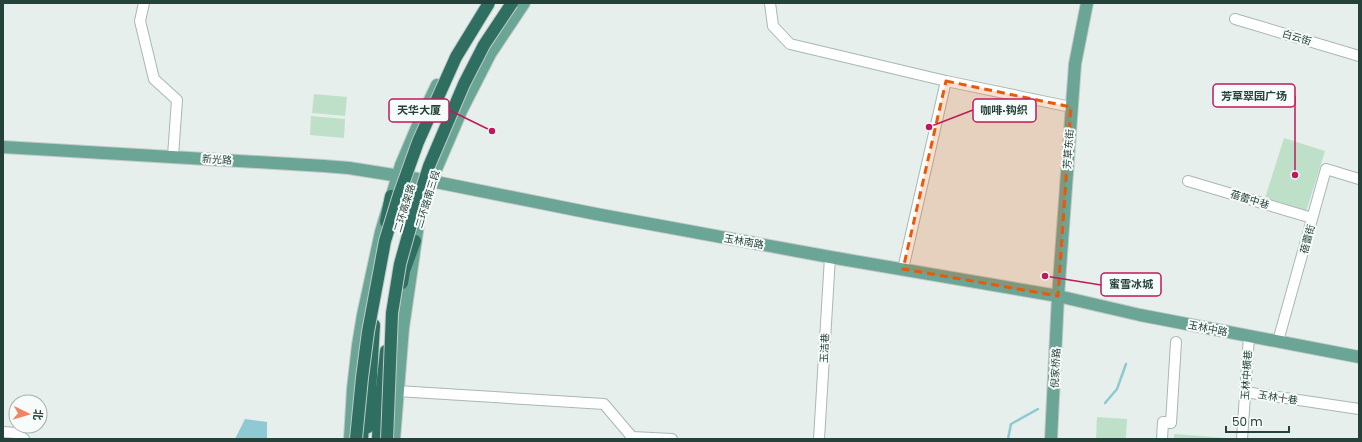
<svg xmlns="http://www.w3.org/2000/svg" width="1362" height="442" viewBox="0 0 1362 442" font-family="Poppins,'Noto Sans SC',sans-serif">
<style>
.green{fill:#bfe0c8}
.water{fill:#8ec9d4}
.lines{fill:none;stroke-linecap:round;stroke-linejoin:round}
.stream{stroke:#8ec9d4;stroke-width:2.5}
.minor-casing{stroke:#a8b8b2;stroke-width:12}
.major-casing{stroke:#c2cac8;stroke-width:14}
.highway-casing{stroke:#c2cac8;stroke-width:14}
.minor{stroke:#fff;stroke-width:10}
.major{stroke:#6aa596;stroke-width:12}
.highway{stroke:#2f6f62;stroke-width:12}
.highway-bridge-casing{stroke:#c2cac8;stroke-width:14;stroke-linecap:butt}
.highway-bridge{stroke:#2f6f62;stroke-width:12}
.marked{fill:#e8590c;fill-opacity:0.2;stroke:#e8590c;stroke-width:3;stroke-dasharray:8 5;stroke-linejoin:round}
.labels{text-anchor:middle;stroke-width:4;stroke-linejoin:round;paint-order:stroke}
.street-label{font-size:10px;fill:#24423a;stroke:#f7fbf9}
.leader{fill:none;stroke:#c2185b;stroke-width:1.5}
.callout-dot{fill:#c2185b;stroke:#f7fbf9;stroke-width:1.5}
.callout{fill:#f7fbf9;stroke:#c2185b;stroke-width:1.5}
.callout-label{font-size:11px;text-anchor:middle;font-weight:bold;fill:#24423a}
</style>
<rect width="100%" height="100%" fill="#e6efeb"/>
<!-- green -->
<g class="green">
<path d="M 314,94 L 347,97 L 345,116 L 312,113 Z"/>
<path d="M 311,116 L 345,119 L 344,138 L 310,135 Z"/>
<path d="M 1284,138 L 1325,151 L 1306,212 L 1265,198 Z"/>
<path d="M 1097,417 L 1127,419 L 1126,439 L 1096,439 Z"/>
<path d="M 1174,434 L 1226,438 L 1226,439 L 1174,439 Z"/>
</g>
<!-- water -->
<path class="water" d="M 245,419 L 267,422 L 267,439 L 235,439 Z"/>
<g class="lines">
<!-- stream -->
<g class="stream">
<path d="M 1105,403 L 1117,389 L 1126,364"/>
<path d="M 1008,439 L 1011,424 L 1038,409"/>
</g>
<!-- minor casing -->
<g class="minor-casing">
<g id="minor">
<path d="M 144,3 L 140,21 L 154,79 L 177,100 L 173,156"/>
<path d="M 770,3 L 773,26 L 790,44 L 946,81 L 1071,107"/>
<path d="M 1235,19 L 1359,56"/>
<path d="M 1188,181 L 1312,218"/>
<path d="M 903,269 L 946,81"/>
<path d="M 1278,341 L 1326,169 L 1359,179"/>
<path d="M 397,391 L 604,404 L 632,437 L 672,439"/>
<path d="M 1245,392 L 1359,409"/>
<path d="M 3,432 L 16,433 L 24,439"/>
<path d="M 819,439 L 830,257"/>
<path d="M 1162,439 L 1163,422 L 1171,423 L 1176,342"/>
<path d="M 1242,439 L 1249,336"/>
</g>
</g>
<!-- major casing -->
<g class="major-casing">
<g id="major">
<path d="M 3,147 L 324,166 L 349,168 L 431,181 L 596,214 L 830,257 L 1058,296 L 1140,315 L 1359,357"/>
<path d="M 350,439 L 353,389 L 358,345 L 363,315 L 381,232 L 401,165 L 418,125 L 437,85"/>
<path d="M 394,439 L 403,328 L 419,218 L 431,181 L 462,109 L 490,54 L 524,3"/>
<path d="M 1051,439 L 1058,296 L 1075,64 L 1087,3"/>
</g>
</g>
<!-- highway casing -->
<g class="highway-casing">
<g id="highway">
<path d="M 386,222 L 391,196"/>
<path d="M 402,283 L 404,271 L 415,241"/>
<path d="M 368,427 L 374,325"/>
<path d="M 362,439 L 364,417"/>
<path d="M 378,439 L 379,416 L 386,351"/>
</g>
</g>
<!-- minor -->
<use href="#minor" class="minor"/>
<!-- major -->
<use href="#major" class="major"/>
<!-- highway -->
<use href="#highway" class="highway"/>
<!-- highway-bridge casing -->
<g class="highway-bridge-casing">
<g id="highway-bridge">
<path d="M 356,439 L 362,378 L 368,332 L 385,241 L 399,195 L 418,142 L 456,57 L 489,3"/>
<path d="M 387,439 L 392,313 L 400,264 L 414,214 L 429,166 L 464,84 L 484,45 L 512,3"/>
</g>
</g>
<!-- highway-bridge -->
<use href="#highway-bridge" class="highway-bridge"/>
</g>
<!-- marked area -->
<path class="marked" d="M 946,81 L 1071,107 L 1058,296 L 903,269 Z"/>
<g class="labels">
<!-- street labels -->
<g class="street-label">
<text transform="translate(1297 37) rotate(17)" y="4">白云街</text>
<text transform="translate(1068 149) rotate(-86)" y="4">芳草东街</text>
<text transform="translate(217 159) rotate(4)" y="4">新光路</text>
<text transform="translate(427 199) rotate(-73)" y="4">二环路南三段</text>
<text transform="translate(1250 199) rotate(17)" y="4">蓓蕾中巷</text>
<text transform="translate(404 208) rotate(-73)" y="4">二环高架路</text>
<text transform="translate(1307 239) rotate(-75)" y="4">蓓蕾街</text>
<text transform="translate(744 241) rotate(10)" y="4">玉林南路</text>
<text transform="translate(1208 328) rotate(11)" y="4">玉林中路</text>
<text transform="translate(824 348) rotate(-87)" y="4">玉洁巷</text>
<text transform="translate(1055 368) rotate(-87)" y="4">倪家桥路</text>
<text transform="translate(1246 375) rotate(-86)" y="4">玉林中横巷</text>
<text transform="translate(1278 397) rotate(9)" y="4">玉林十巷</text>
</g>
</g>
<!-- callouts -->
<path class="leader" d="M1295 175L1295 96M929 127L973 110M492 131L449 110M1045 276L1101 285"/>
<g class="callout-dot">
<circle cx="1295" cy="175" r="4"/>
<circle cx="929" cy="127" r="4"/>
<circle cx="492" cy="131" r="4"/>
<circle cx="1045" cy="276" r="4"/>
</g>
<g class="callout">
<rect x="1213" y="84" width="82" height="23" rx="4"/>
<rect x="973" y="99" width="63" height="23" rx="4"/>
<rect x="389" y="99" width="60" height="23" rx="4"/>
<rect x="1101" y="273" width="60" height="23" rx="4"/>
</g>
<g class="callout-label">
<text x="1254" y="100">芳草翠园广场</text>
<text x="1004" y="114">咖啡·钩织</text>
<text x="419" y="114">天华大厦</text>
<text x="1131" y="288">蜜雪冰城</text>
</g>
<!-- border -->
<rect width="1362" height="442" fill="none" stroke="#24423a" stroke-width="8"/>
<!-- north arrow -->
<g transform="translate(28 414) rotate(95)"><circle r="19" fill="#f7fbf9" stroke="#a3b1ad"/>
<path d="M0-3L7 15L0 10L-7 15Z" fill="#f4845f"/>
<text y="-6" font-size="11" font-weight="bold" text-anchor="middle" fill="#24423a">北</text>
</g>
<!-- scale -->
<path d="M1226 426v6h63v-6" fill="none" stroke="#24423a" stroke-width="2"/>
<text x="1232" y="426" font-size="12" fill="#24423a" stroke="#f7fbf9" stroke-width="3" paint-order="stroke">50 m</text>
</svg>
